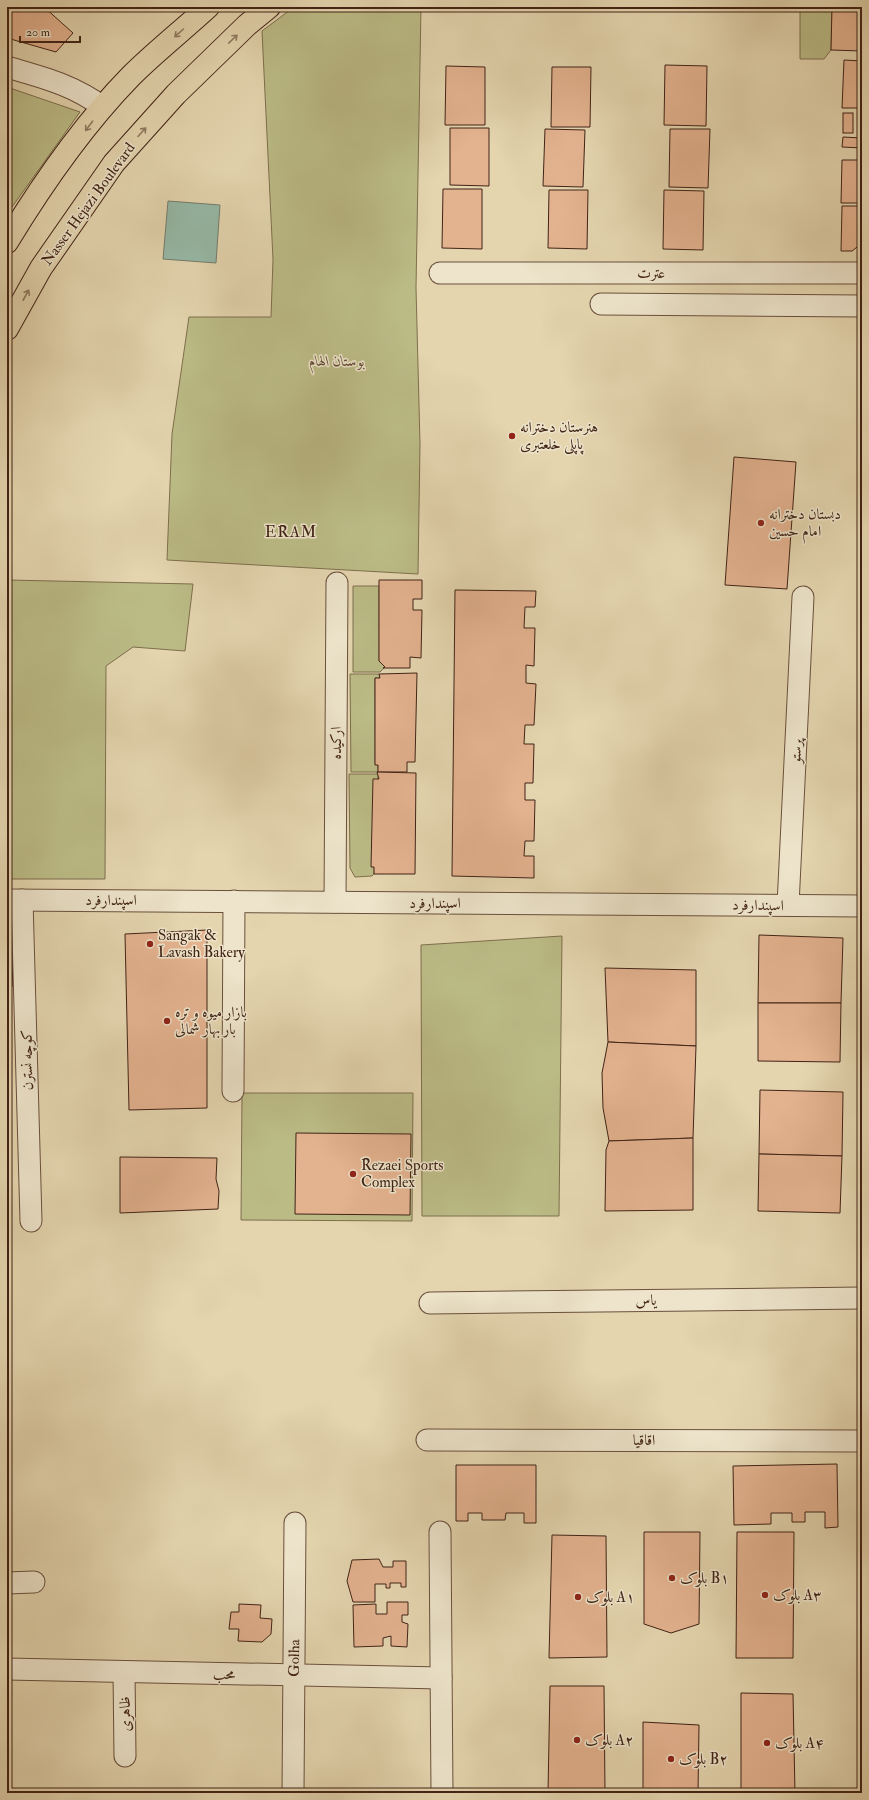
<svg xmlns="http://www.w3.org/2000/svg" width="869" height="1800" viewBox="0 0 869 1800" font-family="'IM FELL Double Pica',Amiri,serif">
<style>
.green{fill:#bbbb86;stroke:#7e6f4e}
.water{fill:#96b9a7;stroke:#747d6d}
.building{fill:#e3b28f;stroke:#412316}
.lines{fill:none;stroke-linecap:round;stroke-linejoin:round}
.minor-casing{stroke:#6a503c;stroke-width:23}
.major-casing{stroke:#412316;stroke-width:24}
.minor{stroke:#ede4cb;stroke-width:21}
.major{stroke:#e4d5af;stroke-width:22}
.oneway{stroke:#927c62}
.poi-dot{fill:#8f2418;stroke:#ede4cb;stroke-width:1.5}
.labels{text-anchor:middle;stroke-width:3;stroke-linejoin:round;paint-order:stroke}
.street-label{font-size:15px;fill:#412316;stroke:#ede4cb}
.park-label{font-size:15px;font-style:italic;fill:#604932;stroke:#ede4cb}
.poi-label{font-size:15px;fill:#412316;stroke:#ede4cb;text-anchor:start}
.neighbourhood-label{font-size:16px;letter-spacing:1px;fill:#412316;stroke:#ede4cb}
</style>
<rect width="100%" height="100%" fill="#e4d5af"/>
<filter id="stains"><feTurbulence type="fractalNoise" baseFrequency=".005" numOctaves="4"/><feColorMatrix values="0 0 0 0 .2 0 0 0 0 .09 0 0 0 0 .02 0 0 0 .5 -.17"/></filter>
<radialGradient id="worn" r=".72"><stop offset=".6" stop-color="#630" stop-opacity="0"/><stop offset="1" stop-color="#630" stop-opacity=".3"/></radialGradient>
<!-- green -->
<g class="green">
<path d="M 294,7 L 421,7 L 416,288 L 420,444 L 418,574 L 167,560 L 172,434 L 189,317 L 271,317 L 273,259 L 262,31 Z"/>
<path d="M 800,7 L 832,7 L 831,50 L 824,59 L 800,59 Z"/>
<path d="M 7,87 L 80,112 L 7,214 Z"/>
<path d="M 7,580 L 193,584 L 185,651 L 133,647 L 106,666 L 105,879 L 7,879 Z"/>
<path d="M 353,586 L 379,586 L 379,661 L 385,667 L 380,672 L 353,672 Z"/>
<path d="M 350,674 L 379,674 L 380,678 L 375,678 L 375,764 L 378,765 L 378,772 L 351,772 Z"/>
<path d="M 349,774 L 378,774 L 374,874 L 372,876 L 355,877 L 350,868 Z"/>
<path d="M 562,936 L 559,1216 L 422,1216 L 421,945 Z"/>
<path d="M 242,1093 L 413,1093 L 412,1221 L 241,1220 Z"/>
</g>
<!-- water -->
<path class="water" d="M 168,201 L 220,205 L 216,263 L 163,259 Z"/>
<!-- building -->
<g class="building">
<path d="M 7,7 L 44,7 L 73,33 L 56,52 L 7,38 Z"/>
<path d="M 832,7 L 862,7 L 862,51 L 831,50 Z"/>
<path d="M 844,60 L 862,61 L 862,108 L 842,108 Z"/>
<path d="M 665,65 L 707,66 L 706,126 L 664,125 Z"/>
<path d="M 446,66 L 485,67 L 485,125 L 445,125 Z"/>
<path d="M 552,67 L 591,67 L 590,127 L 551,127 Z"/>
<rect x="843" y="113" width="10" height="20"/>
<path d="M 450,128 L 489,128 L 489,186 L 450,185 Z"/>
<path d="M 545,129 L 585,130 L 583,187 L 543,186 Z"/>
<path d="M 670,129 L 710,129 L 708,188 L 669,187 Z"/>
<path d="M 843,137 L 862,138 L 862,148 L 842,147 Z"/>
<path d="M 842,160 L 862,160 L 862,203 L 841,203 Z"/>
<path d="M 443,189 L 482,189 L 482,249 L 442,248 Z"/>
<path d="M 549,190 L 588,190 L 587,249 L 548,248 Z"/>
<path d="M 664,190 L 704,191 L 703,250 L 663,249 Z"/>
<path d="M 842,206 L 862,206 L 861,244 L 852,251 L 841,251 Z"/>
<path d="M 734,457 L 796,462 L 787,589 L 725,585 Z"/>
<path d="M 379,580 L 422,580 L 422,599 L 413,599 L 413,610 L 422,610 L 421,658 L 410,657 L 410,668 L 383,668 L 385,667 L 379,661 Z"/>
<path d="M 455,590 L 536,591 L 535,607 L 525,607 L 524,628 L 535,628 L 534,666 L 526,665 L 526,683 L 536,684 L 534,725 L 525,725 L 524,744 L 534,744 L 533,783 L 525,783 L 525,800 L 535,800 L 534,841 L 525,841 L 524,856 L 534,856 L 534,878 L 452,876 Z"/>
<path d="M 417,673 L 415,762 L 407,762 L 407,772 L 378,772 L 378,765 L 375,765 L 375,678 L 380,678 L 379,674 Z"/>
<path d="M 377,772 L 416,773 L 415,874 L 374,874 L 374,867 L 371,867 L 373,779 L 379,779 Z"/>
<path d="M 207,930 L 207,1108 L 129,1110 L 125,934 Z"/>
<path d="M 7,934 L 14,940 L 12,987 L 7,987 Z"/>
<path d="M 759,935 L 843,938 L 841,1003 L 758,1003 Z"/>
<path d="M 605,968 L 696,970 L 696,1046 L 608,1042 Z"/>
<path d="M 758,1003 L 841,1003 L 840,1062 L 758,1061 Z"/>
<path d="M 608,1042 L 696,1046 L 693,1138 L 609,1141 L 603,1108 L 602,1073 Z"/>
<path d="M 760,1090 L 843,1092 L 842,1156 L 759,1154 Z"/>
<path d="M 296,1133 L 411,1134 L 410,1215 L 295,1214 Z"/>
<path d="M 693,1138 L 693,1210 L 605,1211 L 606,1150 L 609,1141 Z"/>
<path d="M 759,1154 L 842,1156 L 840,1213 L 758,1211 Z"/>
<path d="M 120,1157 L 217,1158 L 216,1179 L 219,1191 L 218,1209 L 120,1213 Z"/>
<path d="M 837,1464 L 838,1527 L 825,1528 L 825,1512 L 805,1512 L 805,1522 L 792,1522 L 792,1513 L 771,1513 L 771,1524 L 734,1525 L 733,1466 Z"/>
<path d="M 456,1465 L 536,1465 L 536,1523 L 524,1523 L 524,1513 L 506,1513 L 505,1520 L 482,1520 L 482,1513 L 468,1513 L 468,1521 L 456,1521 Z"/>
<path d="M 644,1532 L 700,1532 L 699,1624 L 671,1633 L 644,1624 Z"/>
<path d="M 737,1532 L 794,1532 L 793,1658 L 736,1658 Z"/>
<path d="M 552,1535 L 606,1536 L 607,1657 L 549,1658 Z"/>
<path d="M 379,1559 L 383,1567 L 393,1567 L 393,1561 L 406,1561 L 406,1587 L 401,1587 L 401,1583 L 390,1583 L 390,1588 L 386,1588 L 386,1584 L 375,1584 L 375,1602 L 353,1602 L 347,1581 L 352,1560 Z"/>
<path d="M 387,1602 L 408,1602 L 408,1615 L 402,1615 L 402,1622 L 408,1624 L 407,1647 L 391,1646 L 391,1636 L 383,1638 L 383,1646 L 354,1647 L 353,1605 L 376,1604 L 376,1614 L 387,1614 Z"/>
<path d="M 239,1604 L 261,1605 L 260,1618 L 272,1619 L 271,1634 L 262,1642 L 238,1641 L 239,1629 L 229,1629 L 231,1612 L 239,1612 Z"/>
<path d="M 550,1686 L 604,1686 L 605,1793 L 548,1793 Z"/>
<path d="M 741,1693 L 793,1694 L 795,1793 L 741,1793 Z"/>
<path d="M 643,1722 L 699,1725 L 698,1793 L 643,1793 Z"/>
</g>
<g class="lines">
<!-- minor casing -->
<g class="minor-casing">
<g id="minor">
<path d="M 7,67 C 44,78 71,84 103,107"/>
<path d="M 440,273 L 862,273"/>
<path d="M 601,304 L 862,306"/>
<path d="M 7,900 L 862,906"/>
<path d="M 22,900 L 31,1221"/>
<path d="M 335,902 L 337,583"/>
<path d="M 788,905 L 803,597"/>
<path d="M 233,1091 L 234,901"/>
<path d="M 430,1303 L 862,1298"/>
<path d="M 427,1440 L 862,1441"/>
<path d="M 440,1532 L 442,1793"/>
<path d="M 7,1583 L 34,1582"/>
<path d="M 7,1669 L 441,1678"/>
<path d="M 124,1672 L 125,1756"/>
<path d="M 293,1793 L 295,1523"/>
</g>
</g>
<!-- major casing -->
<g class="major-casing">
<g id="major">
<path d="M 7,242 C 41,186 85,123 131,76 C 155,52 183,30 208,7"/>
<path d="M 7,329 L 41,268 L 114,163 L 176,94 L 247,25 L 269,7"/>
</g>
</g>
<!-- minor -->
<use href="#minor" class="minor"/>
<!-- major -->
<use href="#major" class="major"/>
</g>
<!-- one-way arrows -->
<defs><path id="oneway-shaft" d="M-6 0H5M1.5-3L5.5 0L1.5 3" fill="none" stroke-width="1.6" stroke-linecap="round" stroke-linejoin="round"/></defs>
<g class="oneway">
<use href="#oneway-shaft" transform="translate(179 33) rotate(138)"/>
<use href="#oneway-shaft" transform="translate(233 39) rotate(-44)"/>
<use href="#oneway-shaft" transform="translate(89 126) rotate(127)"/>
<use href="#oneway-shaft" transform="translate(142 132) rotate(-48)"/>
<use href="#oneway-shaft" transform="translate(26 295) rotate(-61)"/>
</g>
<!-- markers -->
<g class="poi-dot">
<circle cx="512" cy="436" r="4"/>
<circle cx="761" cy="523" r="4"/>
<circle cx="150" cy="944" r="4"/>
<circle cx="167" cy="1021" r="4"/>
<circle cx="353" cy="1174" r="4"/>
<circle cx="672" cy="1578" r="4"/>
<circle cx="765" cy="1595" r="4"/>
<circle cx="578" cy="1597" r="4"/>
<circle cx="577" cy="1740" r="4"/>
<circle cx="767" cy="1743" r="4"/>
<circle cx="671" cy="1759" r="4"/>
</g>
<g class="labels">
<!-- street labels -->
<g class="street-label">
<text transform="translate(88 204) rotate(-54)" y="5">Nasser Hejazi Boulevard</text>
<text x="651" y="278">عترت</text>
<text transform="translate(336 743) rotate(-90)" y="5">ارکیده</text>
<text transform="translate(796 751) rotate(-87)" y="5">پرستو</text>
<text x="111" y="905">اسپندارفرد</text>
<text x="435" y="908">اسپندارفرد</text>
<text transform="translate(758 905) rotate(1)" y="5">اسپندارفرد</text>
<text transform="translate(27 1060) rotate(-91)" y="5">کوچه نسترن</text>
<text transform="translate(646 1300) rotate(-1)" y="5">یاس</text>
<text x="644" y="1445">اقاقیا</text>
<text transform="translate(294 1658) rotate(-89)" y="5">Golha</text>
<text transform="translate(224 1674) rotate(1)" y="5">محب</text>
<text transform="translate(125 1714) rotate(-91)" y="5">ظاهری</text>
</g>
<!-- park labels -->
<g class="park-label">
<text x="337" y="366">بوستان الهام</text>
</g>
<!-- poi labels -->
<g class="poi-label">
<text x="520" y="432">هنرستان دخترانه<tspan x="520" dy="17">پاپلی خلعتبری</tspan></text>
<text x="769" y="519">دبستان دخترانه<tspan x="769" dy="17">امام حسین</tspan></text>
<text x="158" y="940">Sangak &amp;<tspan x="158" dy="17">Lavash Bakery</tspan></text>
<text x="175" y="1017">بازار میوه و تره<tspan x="175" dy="17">بار بهار شمالی</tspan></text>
<text x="361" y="1170">Rezaei Sports<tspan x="361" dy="17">Complex</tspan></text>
<text x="680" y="1583">بلوک B۱</text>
<text x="773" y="1600">بلوک A۳</text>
<text x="586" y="1602">بلوک A۱</text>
<text x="585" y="1745">بلوک A۲</text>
<text x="775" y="1748">بلوک A۴</text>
<text x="679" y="1764">بلوک B۲</text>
</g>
<!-- neighbourhood labels -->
<g class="neighbourhood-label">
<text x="291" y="537">ERAM</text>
</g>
</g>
<!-- margin -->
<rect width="869" height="1800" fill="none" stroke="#e4d5af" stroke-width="24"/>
<rect x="8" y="8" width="853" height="1784" fill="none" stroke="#412316" stroke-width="2"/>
<rect x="12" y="12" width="845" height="1776" fill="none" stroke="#412316"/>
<!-- scale -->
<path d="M20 36v6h60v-6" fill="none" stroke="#412316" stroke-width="2"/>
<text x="26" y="36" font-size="12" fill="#412316" stroke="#ede4cb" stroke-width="3" paint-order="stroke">20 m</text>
<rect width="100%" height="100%" filter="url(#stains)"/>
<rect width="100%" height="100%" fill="url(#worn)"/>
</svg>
